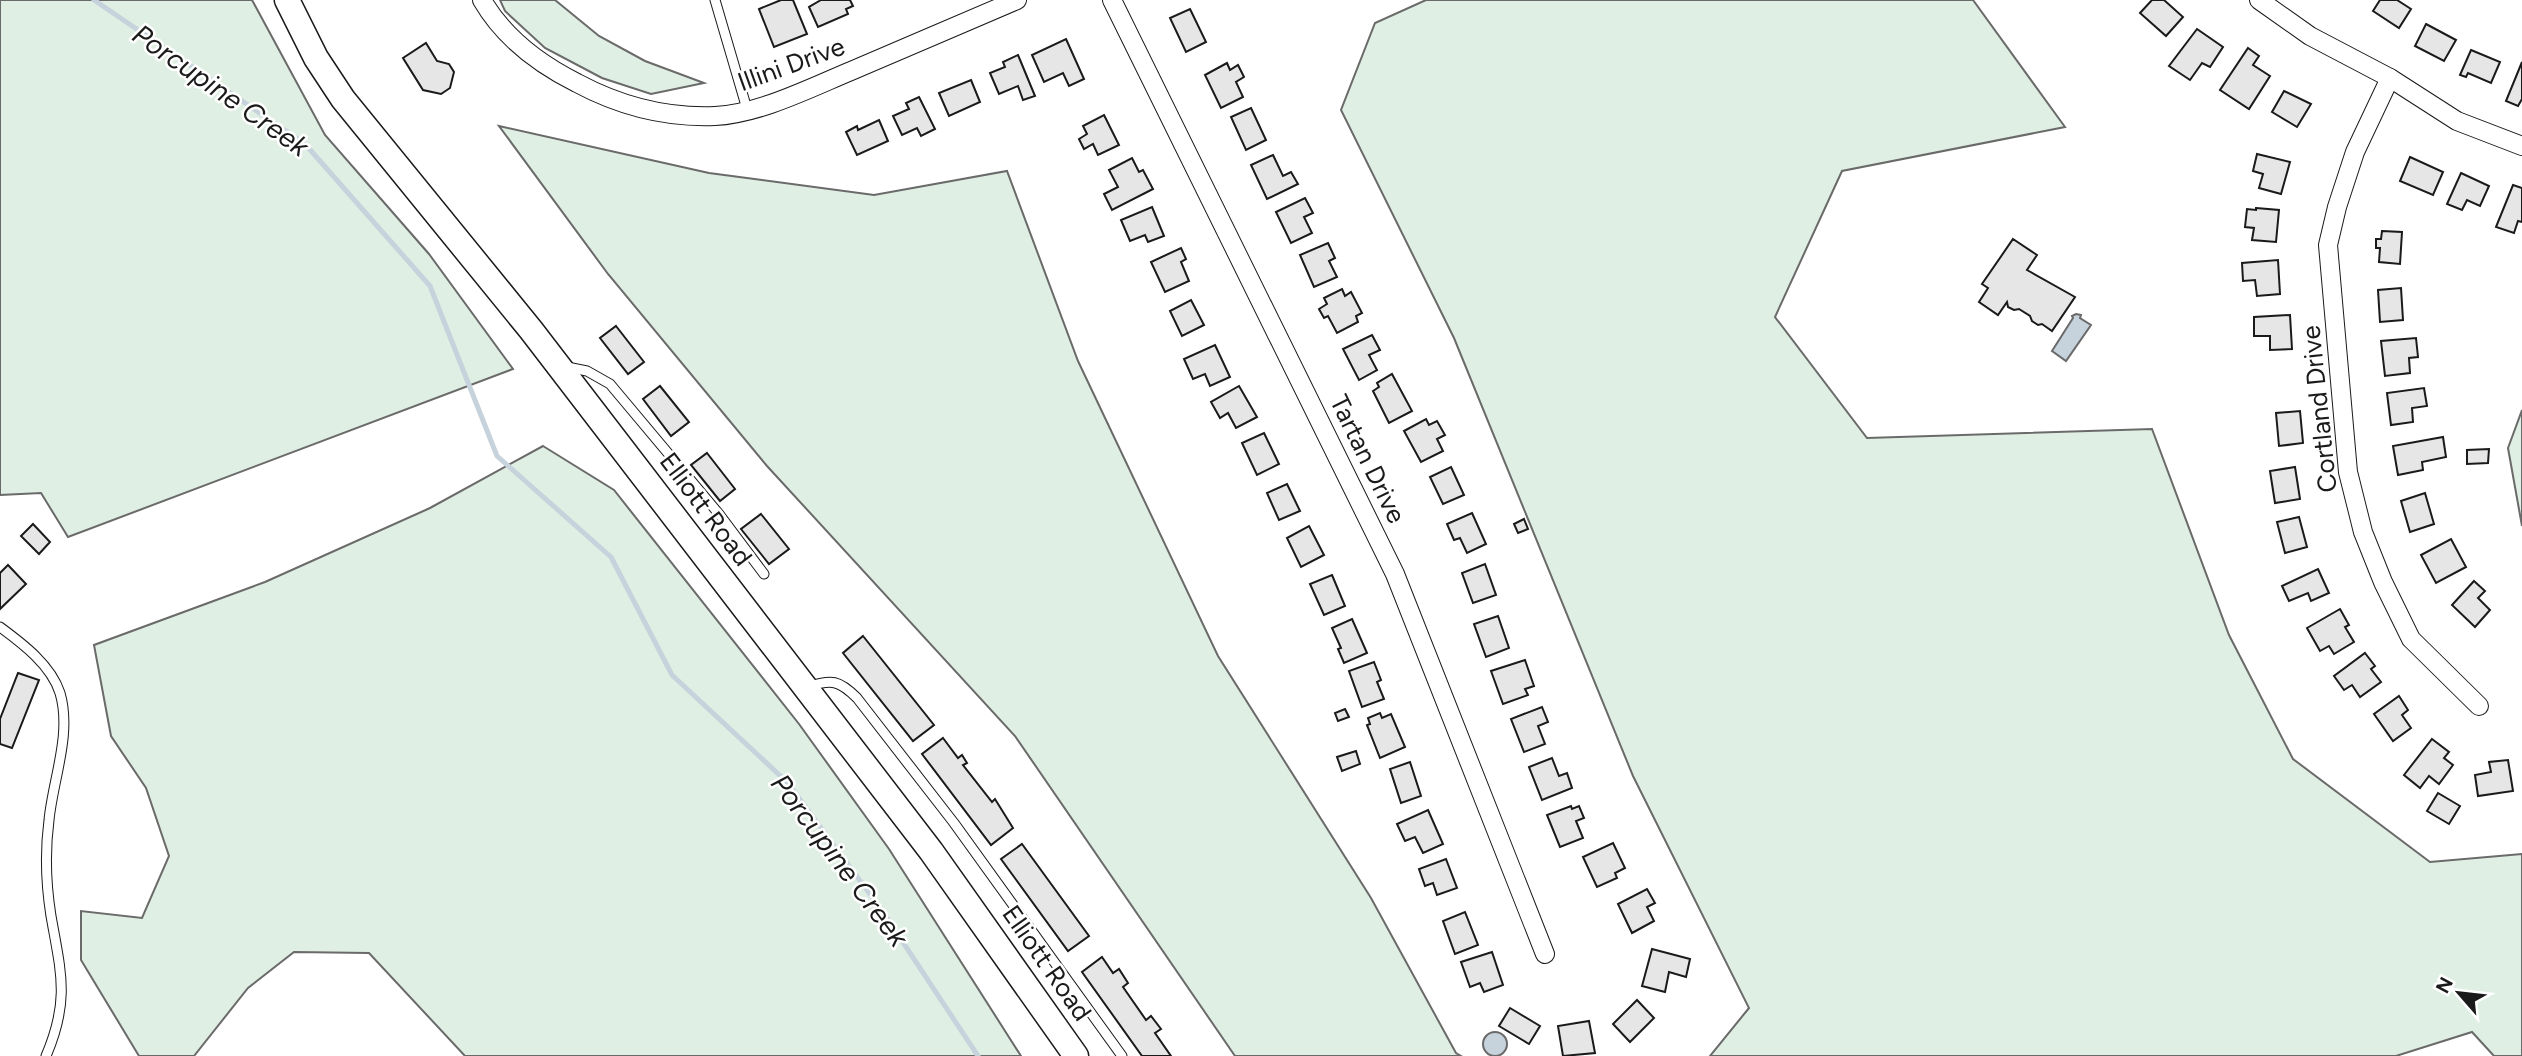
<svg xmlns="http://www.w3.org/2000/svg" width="2522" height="1056" viewBox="0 0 2522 1056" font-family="Figtree,sans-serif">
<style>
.green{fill:#e0efe3;stroke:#6a6a6a;stroke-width:2}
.water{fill:#c6d2dc;stroke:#6a6a6a;stroke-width:2}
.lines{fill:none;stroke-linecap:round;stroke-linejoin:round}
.stream{stroke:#c6d2dc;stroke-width:5}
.building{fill:#e6e6e6;stroke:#1a1a1a;stroke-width:2}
.lane-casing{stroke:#1a1a1a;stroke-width:11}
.street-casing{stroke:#1a1a1a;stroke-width:20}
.secondary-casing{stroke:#1a1a1a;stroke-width:27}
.lane{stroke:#fff;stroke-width:9}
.street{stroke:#fff;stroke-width:18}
.secondary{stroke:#fff;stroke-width:24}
.labels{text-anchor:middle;stroke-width:5;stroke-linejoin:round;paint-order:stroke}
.street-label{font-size:26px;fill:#1a1a1a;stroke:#fff}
.water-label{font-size:28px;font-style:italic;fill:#1a1a1a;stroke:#fff}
</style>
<rect width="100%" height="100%" fill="#fff"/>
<!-- green -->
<g class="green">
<path d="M 0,0 L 252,0 L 325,135 L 429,254 L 513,369 L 68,537 L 41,493 L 0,495 Z"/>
<path d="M 500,0 L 555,0 L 599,36 L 645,61 L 704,83 L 651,94 L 602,78 L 545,48 L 505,11 Z"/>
<path d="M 1426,0 L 1973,0 L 2065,127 L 1842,171 L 1775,317 L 1867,438 L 2152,429 L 2229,635 L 2293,759 L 2430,862 L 2522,854 L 2522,1056 L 2494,1056 L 2472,1032 L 2396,1056 L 1710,1056 L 1749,1008 L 1633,776 L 1454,338 L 1341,110 L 1375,23 Z"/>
<path d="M 499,126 L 709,173 L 874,195 L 1007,171 L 1078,361 L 1218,656 L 1371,898 L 1456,1053 L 1461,1056 L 1235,1056 L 1015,736 L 767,466 L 608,274 Z"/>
<path d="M 2522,410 L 2522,526 L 2508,448 Z"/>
<path d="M 543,446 L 614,490 L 799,724 L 889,849 L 1021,1056 L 465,1056 L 369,953 L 294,952 L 248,988 L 194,1056 L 139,1056 L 81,960 L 81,911 L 142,918 L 169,856 L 146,788 L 111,736 L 94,645 L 265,582 L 430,508 Z"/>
</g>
<!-- water -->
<g class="water">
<path d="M 2076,314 L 2081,315 L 2080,318 L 2091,325 L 2066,361 L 2052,351 L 2073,318 L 2072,316 Z"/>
<circle cx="1495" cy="1044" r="12"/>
</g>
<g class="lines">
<!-- stream -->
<path class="stream" d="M 94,0 L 305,144 L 430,286 L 497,456 L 611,557 L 672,675 L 787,782 L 881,909 L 978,1056"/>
</g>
<!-- building -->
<g class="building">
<path d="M 781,0 L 793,0 L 807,34 L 774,47 L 759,9 Z"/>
<path d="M 821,0 L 850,0 L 853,6 L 846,9 L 848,14 L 818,27 L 809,7 Z"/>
<path d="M 2152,0 L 2164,0 L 2183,17 L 2166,36 L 2140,13 Z"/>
<path d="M 2380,0 L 2397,0 L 2411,9 L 2399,28 L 2373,11 Z"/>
<path d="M 1190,9 L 1206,42 L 1186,52 L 1170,18 Z"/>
<path d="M 2426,24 L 2456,40 L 2444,61 L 2415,46 Z"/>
<path d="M 2197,29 L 2223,47 L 2210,67 L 2202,63 L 2190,80 L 2169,66 Z"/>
<path d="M 1066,39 L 1084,79 L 1069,86 L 1063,73 L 1044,82 L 1032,55 Z"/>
<path d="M 426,43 L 437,61 L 449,64 L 454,72 L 450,88 L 441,94 L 423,90 L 403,58 Z"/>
<path d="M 2248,48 L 2259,56 L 2253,65 L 2270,76 L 2249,109 L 2220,90 Z"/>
<path d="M 2471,50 L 2500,62 L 2491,83 L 2468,73 L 2466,77 L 2460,75 Z"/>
<path d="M 1018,55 L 1035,96 L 1023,100 L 1018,86 L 999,94 L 990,73 L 1005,67 L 1003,62 Z"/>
<path d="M 2522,62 L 2522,99 L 2518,106 L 2506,101 Z"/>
<path d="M 1227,63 L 1230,70 L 1238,65 L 1244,77 L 1236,82 L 1243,97 L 1221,108 L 1205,75 Z"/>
<path d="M 971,80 L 980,102 L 949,116 L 939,93 Z"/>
<path d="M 2284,91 L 2311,104 L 2297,127 L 2272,112 Z"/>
<path d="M 919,97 L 935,129 L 921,136 L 917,128 L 902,135 L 893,116 L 909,109 L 906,103 Z"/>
<path d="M 1251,108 L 1266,140 L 1246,150 L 1231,117 Z"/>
<path d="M 1104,115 L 1119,145 L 1098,155 L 1093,144 L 1084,149 L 1079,139 L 1087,134 L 1083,126 Z"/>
<path d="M 879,120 L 888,141 L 857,155 L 846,132 L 857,126 L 858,130 Z"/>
<path d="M 2257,154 L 2290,162 L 2281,194 L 2259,188 L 2263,174 L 2253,171 Z"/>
<path d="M 1273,155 L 1283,176 L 1291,172 L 1298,184 L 1267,199 L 1251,165 Z"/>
<path d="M 2410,157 L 2443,172 L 2433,195 L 2400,181 Z"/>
<path d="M 1132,158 L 1139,172 L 1143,170 L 1153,189 L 1112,210 L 1104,194 L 1118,187 L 1109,170 Z"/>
<path d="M 2461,173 L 2489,186 L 2480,206 L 2467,200 L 2462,210 L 2447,204 Z"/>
<path d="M 2513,185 L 2522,188 L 2522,222 L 2518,221 L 2514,233 L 2496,227 Z"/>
<path d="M 1305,198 L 1313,213 L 1304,217 L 1312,233 L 1291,243 L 1276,212 Z"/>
<path d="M 1152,207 L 1164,236 L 1148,242 L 1145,235 L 1130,241 L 1121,220 Z"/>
<path d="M 2256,208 L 2279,210 L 2276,242 L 2252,240 L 2254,228 L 2245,227 L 2247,209 L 2256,210 Z"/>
<path d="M 2382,231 L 2402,232 L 2400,264 L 2379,262 L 2380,248 L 2376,248 L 2376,239 L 2381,239 Z"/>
<path d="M 2013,239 L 2037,255 L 2027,270 L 2075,297 L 2052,331 L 2042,324 L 2038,325 L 2032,321 L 2030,316 L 2019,309 L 2014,310 L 2008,307 L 2007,302 L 1998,315 L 1979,302 L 1988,288 L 1982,284 Z"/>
<path d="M 1328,243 L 1335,258 L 1329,261 L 1337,277 L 1314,287 L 1300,255 Z"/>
<path d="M 1181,248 L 1186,259 L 1181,262 L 1189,281 L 1165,292 L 1151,262 Z"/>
<path d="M 2278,260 L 2280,294 L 2257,296 L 2255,280 L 2243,281 L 2242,263 Z"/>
<path d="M 2401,288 L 2403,320 L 2380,322 L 2378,290 Z"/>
<path d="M 1342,289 L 1345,296 L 1351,292 L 1362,313 L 1356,316 L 1358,322 L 1337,333 L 1328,316 L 1324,318 L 1319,309 L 1327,304 L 1324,298 Z"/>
<path d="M 1191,300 L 1204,325 L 1182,336 L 1170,311 Z"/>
<path d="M 2290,315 L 2292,349 L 2270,350 L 2270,336 L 2254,336 L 2254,317 Z"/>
<path d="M 616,326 L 644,362 L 628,374 L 600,338 Z"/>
<path d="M 1372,335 L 1380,350 L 1369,355 L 1377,370 L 1359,380 L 1343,349 Z"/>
<path d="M 2416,338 L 2418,357 L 2409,358 L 2410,373 L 2385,376 L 2381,341 Z"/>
<path d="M 1215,345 L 1230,377 L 1210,386 L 1205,374 L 1193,379 L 1184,359 Z"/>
<path d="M 1392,374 L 1412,411 L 1389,423 L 1373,391 L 1379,387 L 1377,383 Z"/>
<path d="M 660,386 L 689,422 L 671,436 L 643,399 Z"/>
<path d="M 1239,386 L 1257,417 L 1236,428 L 1228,413 L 1220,418 L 1211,402 Z"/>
<path d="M 2424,388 L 2427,406 L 2412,408 L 2413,422 L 2391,425 L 2387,393 Z"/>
<path d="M 2300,411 L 2303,443 L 2279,446 L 2276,413 Z"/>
<path d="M 1426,419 L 1429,425 L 1437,421 L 1445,435 L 1437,439 L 1443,451 L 1421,462 L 1404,431 Z"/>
<path d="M 1264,433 L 1279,464 L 1257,475 L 1242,443 Z"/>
<path d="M 2443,437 L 2446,457 L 2422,462 L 2423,470 L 2398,475 L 2393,446 Z"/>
<path d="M 2489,449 L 2488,463 L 2467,464 L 2467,450 Z"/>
<path d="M 707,453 L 735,489 L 720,501 L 691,465 Z"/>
<path d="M 1451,467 L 1464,495 L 1443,504 L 1430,477 Z"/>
<path d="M 2295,467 L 2300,499 L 2275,503 L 2270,471 Z"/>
<path d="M 1287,484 L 1300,511 L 1279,520 L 1267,493 Z"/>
<path d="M 2425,493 L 2434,524 L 2410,532 L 2401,501 Z"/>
<path d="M 1472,513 L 1486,544 L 1467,553 L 1460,538 L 1454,540 L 1447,524 Z"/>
<path d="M 761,514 L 789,549 L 769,564 L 741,529 Z"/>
<path d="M 2299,517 L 2307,547 L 2285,553 L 2277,522 Z"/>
<path d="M 1524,519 L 1528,529 L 1518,533 L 1514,524 Z"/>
<path d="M 33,524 L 50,542 L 39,554 L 21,536 Z"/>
<path d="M 1309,526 L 1324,555 L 1301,567 L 1287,538 Z"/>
<path d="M 2451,539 L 2466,567 L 2436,583 L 2421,555 Z"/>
<path d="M 1485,564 L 1496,595 L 1473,603 L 1462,573 Z"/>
<path d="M 8,565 L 26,584 L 0,609 L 0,573 Z"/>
<path d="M 2318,569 L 2329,593 L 2311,601 L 2308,593 L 2289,601 L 2282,586 Z"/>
<path d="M 1332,575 L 1345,606 L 1324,615 L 1310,584 Z"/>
<path d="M 2474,581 L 2485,591 L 2478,598 L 2490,610 L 2475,627 L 2452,605 Z"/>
<path d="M 2340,609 L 2349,625 L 2345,627 L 2354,642 L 2334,654 L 2329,646 L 2320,651 L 2307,628 Z"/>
<path d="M 1498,616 L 1509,648 L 1486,657 L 1474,624 Z"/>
<path d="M 1352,619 L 1367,653 L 1344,663 L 1338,649 L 1341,648 L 1332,628 Z"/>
<path d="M 863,636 L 934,725 L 913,741 L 843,653 Z"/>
<path d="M 2365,653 L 2375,666 L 2371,669 L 2381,682 L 2360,697 L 2352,685 L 2344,690 L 2334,676 Z"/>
<path d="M 1525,660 L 1534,686 L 1525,689 L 1528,695 L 1503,704 L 1491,671 Z"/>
<path d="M 1374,662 L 1381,680 L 1377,682 L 1384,699 L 1362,707 L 1349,671 Z"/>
<path d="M 18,673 L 39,680 L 12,748 L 0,744 L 0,719 Z"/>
<path d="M 2399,696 L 2408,710 L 2402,715 L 2411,728 L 2393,741 L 2374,714 Z"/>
<path d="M 1542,707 L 1548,722 L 1538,726 L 1545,744 L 1524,752 L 1511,719 Z"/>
<path d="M 1345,709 L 1349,717 L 1338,721 L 1335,713 Z"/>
<path d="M 1380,713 L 1382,718 L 1391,714 L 1405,747 L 1380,758 L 1367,725 L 1370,724 L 1368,718 Z"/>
<path d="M 943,738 L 958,758 L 962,755 L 967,763 L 963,765 L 992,802 L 995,799 L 1013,828 L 991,845 L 922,754 Z"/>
<path d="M 2432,739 L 2449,752 L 2444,758 L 2453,765 L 2439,784 L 2429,776 L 2420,788 L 2404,775 Z"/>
<path d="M 1356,751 L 1360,764 L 1342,771 L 1337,757 Z"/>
<path d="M 1552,758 L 1559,776 L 1567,773 L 1572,788 L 1542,800 L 1529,767 Z"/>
<path d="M 2508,760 L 2513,791 L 2478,796 L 2475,775 L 2491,772 L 2489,762 Z"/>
<path d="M 1410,762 L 1421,796 L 1401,803 L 1390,769 Z"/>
<path d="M 2438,793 L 2460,806 L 2449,824 L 2427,811 Z"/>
<path d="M 1571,806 L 1572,809 L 1579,806 L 1584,818 L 1576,821 L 1583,838 L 1560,847 L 1547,815 Z"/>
<path d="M 1428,810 L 1443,844 L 1423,853 L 1415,837 L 1405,841 L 1397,824 Z"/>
<path d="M 1613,843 L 1625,868 L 1615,873 L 1617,878 L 1597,887 L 1583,857 Z"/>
<path d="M 1022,844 L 1089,936 L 1068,951 L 1001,859 Z"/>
<path d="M 1446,859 L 1457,888 L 1437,895 L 1433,883 L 1425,886 L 1419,869 Z"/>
<path d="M 1647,889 L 1655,903 L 1647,907 L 1654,921 L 1632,933 L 1618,904 Z"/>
<path d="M 1465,912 L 1478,945 L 1455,954 L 1443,921 Z"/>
<path d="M 1652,949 L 1690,959 L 1686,977 L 1669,972 L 1665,992 L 1642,986 Z"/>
<path d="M 1492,952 L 1503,985 L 1484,992 L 1480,983 L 1470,987 L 1461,962 Z"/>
<path d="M 1102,957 L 1113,973 L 1119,969 L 1128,983 L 1123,987 L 1146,1020 L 1151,1016 L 1161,1029 L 1155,1033 L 1171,1056 L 1142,1056 L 1082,972 Z"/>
<path d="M 1637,1000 L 1654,1018 L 1630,1042 L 1613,1024 Z"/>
<path d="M 1510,1008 L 1540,1026 L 1529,1044 L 1499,1026 Z"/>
<path d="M 1589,1021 L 1595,1053 L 1563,1056 L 1558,1026 Z"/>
</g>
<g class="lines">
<!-- lane casing -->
<g class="lane-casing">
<g id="lane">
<path d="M 715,0 L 747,109"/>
<path d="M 567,367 L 587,371 L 610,384 L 719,514 L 764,574"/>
<path d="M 0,627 C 23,644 51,665 60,693 C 72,734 53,779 49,820 C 45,851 46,885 51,916 C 61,973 70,1000 46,1056"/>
<path d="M 807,687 C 832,679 839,680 857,698 L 954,823 L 1122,1056"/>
</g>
</g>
<!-- street casing -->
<g class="street-casing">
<g id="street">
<path d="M 482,0 C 504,38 539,64 577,83 C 620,106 666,118 715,116 C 759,114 810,88 851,71 C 906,47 962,24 1017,0"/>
<path d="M 1112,0 L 1395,574 L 1545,954"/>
<path d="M 2259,0 L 2310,36 L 2390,78 L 2457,121 L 2522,146"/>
<path d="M 2390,78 L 2355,152 L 2337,207 L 2328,245 L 2348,472 L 2363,532 L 2383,582 L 2411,639 L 2479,706"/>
</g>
</g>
<!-- secondary casing -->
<g class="secondary-casing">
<path id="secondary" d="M 287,0 L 316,58 L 343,99 L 531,330 L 931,851 L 1076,1056"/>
</g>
<!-- lane -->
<use href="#lane" class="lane"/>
<!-- street -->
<use href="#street" class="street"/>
<!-- secondary -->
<use href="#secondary" class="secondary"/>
</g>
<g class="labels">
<!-- street labels -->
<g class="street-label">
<text transform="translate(791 64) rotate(-20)" y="9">Illini Drive</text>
<text transform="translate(2319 409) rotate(-96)" y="9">Cortland Drive</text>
<text transform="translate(1368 459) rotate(64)" y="9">Tartan Drive</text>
<text transform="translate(706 509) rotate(53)" y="9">Elliott Road</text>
<text transform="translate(1047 963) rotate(55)" y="9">Elliott Road</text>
</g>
<!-- water labels -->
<g class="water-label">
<text transform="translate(221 90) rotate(35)" y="10">Porcupine Creek</text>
<text transform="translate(840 860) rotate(53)" y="10">Porcupine Creek</text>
</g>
</g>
<!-- north arrow -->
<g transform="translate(2459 993) rotate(298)" stroke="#ffffff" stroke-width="5" paint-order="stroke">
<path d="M0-5L12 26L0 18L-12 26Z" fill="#1a1a1a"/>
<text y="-10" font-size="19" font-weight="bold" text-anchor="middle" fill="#1a1a1a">N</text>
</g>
</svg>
